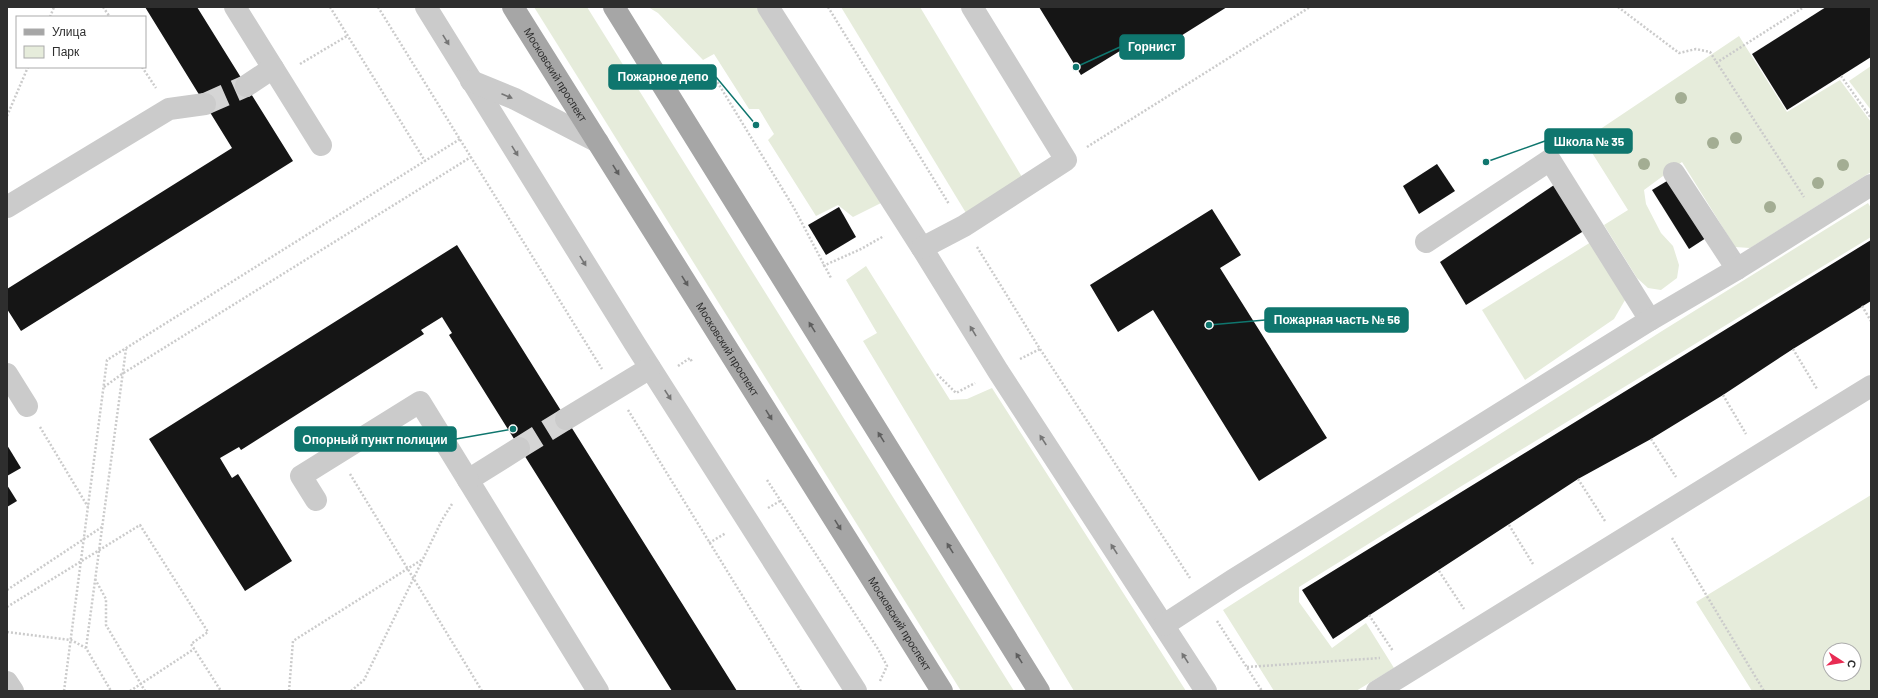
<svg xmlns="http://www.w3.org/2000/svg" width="1878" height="698" viewBox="0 0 1878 698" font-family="Barlow,sans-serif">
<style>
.green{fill:#e6ecdb;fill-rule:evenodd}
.building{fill:#151515}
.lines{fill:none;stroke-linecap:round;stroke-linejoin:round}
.minor-tunnel{stroke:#d5d5d5;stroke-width:22;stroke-dasharray:22 11;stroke-linecap:butt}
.path{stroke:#cbcbcb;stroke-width:2.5;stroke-dasharray:2 2;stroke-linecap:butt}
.minor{stroke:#cbcbcb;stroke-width:22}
.major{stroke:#a6a6a6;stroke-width:22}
.tree{fill:#a3ad93}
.oneway{fill:#757575}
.oneway2{fill:#5e5e5e}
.labels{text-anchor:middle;stroke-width:4;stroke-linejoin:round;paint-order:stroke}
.street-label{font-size:11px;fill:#2e2e2e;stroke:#fff}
.leader{fill:none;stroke:#0f766e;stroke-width:1.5}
.callout-dot{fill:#0f766e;stroke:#fff;stroke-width:1.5}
.callout{fill:#0f766e;stroke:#0f766e;stroke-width:1.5}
.callout-label{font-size:12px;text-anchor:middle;font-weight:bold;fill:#fff}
</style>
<rect width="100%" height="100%" fill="#fff"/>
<!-- green -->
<g class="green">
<path d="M 534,7 L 587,7 L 1014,691 L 961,691 Z"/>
<path d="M 648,7 L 758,7 L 881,203 L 853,217 L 838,205 L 816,216 L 768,140 L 774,134 L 759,109 L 749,109 L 714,54 L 703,60 L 658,13 Z"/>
<path d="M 841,7 L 920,7 L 1022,177 L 966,213 Z"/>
<path d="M 1739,36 L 1787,112 L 1840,80 L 1871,122 L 1871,172 L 1750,248 L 1735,247 L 1682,162 L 1644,190 L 1646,204 L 1661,233 L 1673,246 L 1679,265 L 1677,278 L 1661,290 L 1648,288 L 1637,278 L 1604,225 L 1628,210 L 1584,140 Z"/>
<path d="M 1871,66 L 1871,110 L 1849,81 Z"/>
<path d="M 1868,203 L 1871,208 L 1871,237 L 1460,487 L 1299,587 L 1299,602 L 1332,648 L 1366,623 L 1394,668 L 1356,691 L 1274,691 L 1223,610 L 1662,331 Z"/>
<path d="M 1591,242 L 1625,300 L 1614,319 L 1525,380 L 1482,310 Z"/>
<path d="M 866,266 L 950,400 L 967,399 L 992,388 L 1186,691 L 1074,691 L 863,341 L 877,333 L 846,280 Z"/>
<path d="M 1871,495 L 1871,691 L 1752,691 L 1696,602 ZM 1830,650 L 1854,650 L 1854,674 L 1830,674 Z"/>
</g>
<!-- building -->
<g class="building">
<path d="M 145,7 L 197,7 L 293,161 L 21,331 L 7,309 L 7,289 L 232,148 Z"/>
<path d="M 1039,7 L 1227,7 L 1152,54 L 1141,38 L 1081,75 Z"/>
<path d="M 1826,7 L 1871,7 L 1871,57 L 1787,110 L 1752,54 Z"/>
<path d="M 1437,164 L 1455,191 L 1419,214 L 1403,186 Z"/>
<path d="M 1672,178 L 1709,236 L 1689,249 L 1652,190 Z"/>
<path d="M 1560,181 L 1590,227 L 1466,305 L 1440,262 Z"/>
<path d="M 839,207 L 856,237 L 826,255 L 808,225 Z"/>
<path d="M 1212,209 L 1241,255 L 1220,268 L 1327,438 L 1259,481 L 1153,310 L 1118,332 L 1090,285 Z"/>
<path d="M 1871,240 L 1871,301 L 1793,349 L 1723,395 L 1651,439 L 1578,479 L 1333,639 L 1302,590 Z"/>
<path d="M 457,245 L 737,691 L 672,691 L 449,335 L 452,333 L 442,317 L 421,330 L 424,334 L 241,450 L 239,447 L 220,458 L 232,478 L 238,474 L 292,561 L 245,591 L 149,439 Z"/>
<path d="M 7,445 L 21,468 L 7,476 Z"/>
<path d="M 7,485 L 17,501 L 7,507 Z"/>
</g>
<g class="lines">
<!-- minor-tunnel -->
<g class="minor-tunnel">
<path d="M 205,104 L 246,86"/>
<path d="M 519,448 L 566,419"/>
</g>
<!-- path -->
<g class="path">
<path d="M 103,7 L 110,17"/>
<path d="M 330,7 L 425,161"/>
<path d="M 378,7 L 602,369"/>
<path d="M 828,7 L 949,204"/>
<path d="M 1618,7 L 1679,53 L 1696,49 L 1710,52 L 1804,197"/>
<path d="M 50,17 L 54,7"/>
<path d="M 1716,63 L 1804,7"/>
<path d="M 300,64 L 347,36"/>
<path d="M 707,65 L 794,208 L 831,278"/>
<path d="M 142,67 L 156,88"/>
<path d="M 1841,76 L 1871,118"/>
<path d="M 7,116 L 28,67"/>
<path d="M 1087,147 L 1310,7"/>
<path d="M 977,247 L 1040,349 L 1190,578"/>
<path d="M 823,266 L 861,249 L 884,236"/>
<path d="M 1862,306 L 1871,321"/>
<path d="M 1793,349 L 1817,389"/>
<path d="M 1020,359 L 1040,349"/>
<path d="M 678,366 L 690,358 L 692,362"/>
<path d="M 937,374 L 956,393 L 975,383"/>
<path d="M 104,387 L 122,374 L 471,157"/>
<path d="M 1723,395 L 1746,434"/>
<path d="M 628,410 L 801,691"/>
<path d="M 40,427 L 88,507"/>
<path d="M 1651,439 L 1676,477"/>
<path d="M 350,474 L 482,691"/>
<path d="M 1578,479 L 1605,521"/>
<path d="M 767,480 L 878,649 L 887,666 L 880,681"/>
<path d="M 768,508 L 780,501"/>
<path d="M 1509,525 L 1533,564"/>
<path d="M 1672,538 L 1764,691"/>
<path d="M 709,543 L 726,533"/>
<path d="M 1439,571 L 1464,609"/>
<path d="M 95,579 L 106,599 L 106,625 L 145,691"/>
<path d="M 7,590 L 102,527"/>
<path d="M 7,607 L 140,525 L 208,632 L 191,644 L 221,691"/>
<path d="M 1369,615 L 1393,651"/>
<path d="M 1217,621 L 1262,691"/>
<path d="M 7,632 L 71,640 L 86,648 L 111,691"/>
<path d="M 86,648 L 126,349"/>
<path d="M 1247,667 L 1380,658"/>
<path d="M 64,691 L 107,360 L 460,139"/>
<path d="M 130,691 L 194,649"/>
<path d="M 289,691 L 293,641 L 423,559"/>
<path d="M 351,691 L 364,680 L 442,520 L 452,504"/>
</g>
<!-- minor -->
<g class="minor">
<path d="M 235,7 L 321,145"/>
<path d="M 426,7 L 635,344 L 856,691"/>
<path d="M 768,7 L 922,248 L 998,371 L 1206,691"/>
<path d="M 471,81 L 515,99 L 598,142"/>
<path d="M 246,86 L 273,68"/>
<path d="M 1674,173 L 1737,269"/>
<path d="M 7,207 L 169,109 L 205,104"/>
<path d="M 1426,242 L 1550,160 L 1650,320"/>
<path d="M 922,248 L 964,226 L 1066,160 L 972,7"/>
<path d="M 7,374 L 27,406"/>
<path d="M 566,419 L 650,368"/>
<path d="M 519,448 L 468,480 L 598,691"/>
<path d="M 316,500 L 301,476 L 420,402 L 468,480"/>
<path d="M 1164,625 L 1233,580 L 1650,320 L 1737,269 L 1871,185"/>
<path d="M 7,682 L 13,691"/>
<path d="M 1377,691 L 1871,386"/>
</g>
<!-- major -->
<g class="major">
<path id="s1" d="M 513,7 L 942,691"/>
<path d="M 614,7 L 1039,691"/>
</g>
</g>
<!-- trees -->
<g class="tree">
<circle cx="1681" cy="98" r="6"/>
<circle cx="1736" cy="138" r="6"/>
<circle cx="1713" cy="143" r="6"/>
<circle cx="1644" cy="164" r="6"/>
<circle cx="1843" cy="165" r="6"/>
<circle cx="1818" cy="183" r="6"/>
<circle cx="1770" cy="207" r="6"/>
</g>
<!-- one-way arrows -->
<defs><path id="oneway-solid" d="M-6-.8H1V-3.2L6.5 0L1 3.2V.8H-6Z"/></defs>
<g class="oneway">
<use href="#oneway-solid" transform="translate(446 40) rotate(58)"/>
<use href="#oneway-solid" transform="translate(507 96) rotate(23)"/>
<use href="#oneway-solid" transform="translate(515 151) rotate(58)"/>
<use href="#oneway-solid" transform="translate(583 261) rotate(58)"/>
<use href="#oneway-solid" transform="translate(973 331) rotate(-121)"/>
<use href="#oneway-solid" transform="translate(668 395) rotate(57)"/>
<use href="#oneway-solid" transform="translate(1043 440) rotate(-123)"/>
<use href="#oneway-solid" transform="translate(1114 549) rotate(-123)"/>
<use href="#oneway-solid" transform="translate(1185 658) rotate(-123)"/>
</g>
<g class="oneway2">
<use href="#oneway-solid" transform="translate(616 170) rotate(58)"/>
<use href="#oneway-solid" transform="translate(685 281) rotate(58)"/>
<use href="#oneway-solid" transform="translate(812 327) rotate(-122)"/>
<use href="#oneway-solid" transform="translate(769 415) rotate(58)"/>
<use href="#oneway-solid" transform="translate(881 437) rotate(-122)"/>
<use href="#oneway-solid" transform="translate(838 525) rotate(58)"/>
<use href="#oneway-solid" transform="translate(950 548) rotate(-122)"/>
<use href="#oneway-solid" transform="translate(1019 658) rotate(-122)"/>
</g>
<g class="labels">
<!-- street labels -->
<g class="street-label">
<text dy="4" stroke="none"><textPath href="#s1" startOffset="80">Московский проспект</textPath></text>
<text dy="4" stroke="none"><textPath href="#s1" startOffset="404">Московский проспект</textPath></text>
<text dy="4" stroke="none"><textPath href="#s1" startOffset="728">Московский проспект</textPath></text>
</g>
</g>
<!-- callouts -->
<path class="leader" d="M1076 67L1120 47M756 125L716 77M1486 162L1545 141M1209 325L1265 320M513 429L456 439"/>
<g class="callout-dot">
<circle cx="1076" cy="67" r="4"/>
<circle cx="756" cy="125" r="4"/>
<circle cx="1486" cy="162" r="4"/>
<circle cx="1209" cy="325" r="4"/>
<circle cx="513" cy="429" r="4"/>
</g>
<g class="callout">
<rect x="1120" y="35" width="64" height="24" rx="4"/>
<rect x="609" y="65" width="107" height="24" rx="4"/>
<rect x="1545" y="129" width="87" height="24" rx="4"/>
<rect x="1265" y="308" width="143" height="24" rx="4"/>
<rect x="295" y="427" width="161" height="24" rx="4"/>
</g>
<g class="callout-label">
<text x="1152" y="51">Горнист</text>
<text x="663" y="81">Пожарное депо</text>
<text x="1589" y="146">Школа № 35</text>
<text x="1337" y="324">Пожарная часть № 56</text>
<text x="375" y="444">Опорный пункт полиции</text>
</g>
<!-- border -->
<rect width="1878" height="698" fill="none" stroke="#2e2e2e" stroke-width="16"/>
<!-- legend -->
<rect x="16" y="16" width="130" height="52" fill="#ffffff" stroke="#ababab"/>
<rect x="24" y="29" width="20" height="6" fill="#a6a6a6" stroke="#ababab"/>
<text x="52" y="36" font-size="12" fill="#2e2e2e">Улица</text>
<rect x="24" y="46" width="20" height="12" fill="#e6ecdb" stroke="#ababab"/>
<text x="52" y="56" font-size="12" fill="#2e2e2e">Парк</text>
<!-- north arrow -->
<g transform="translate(1842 662) rotate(102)"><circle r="19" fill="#ffffff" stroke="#ababab"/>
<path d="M0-3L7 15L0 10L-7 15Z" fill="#e82c53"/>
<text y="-6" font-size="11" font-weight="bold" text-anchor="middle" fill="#2e2e2e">С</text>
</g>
</svg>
